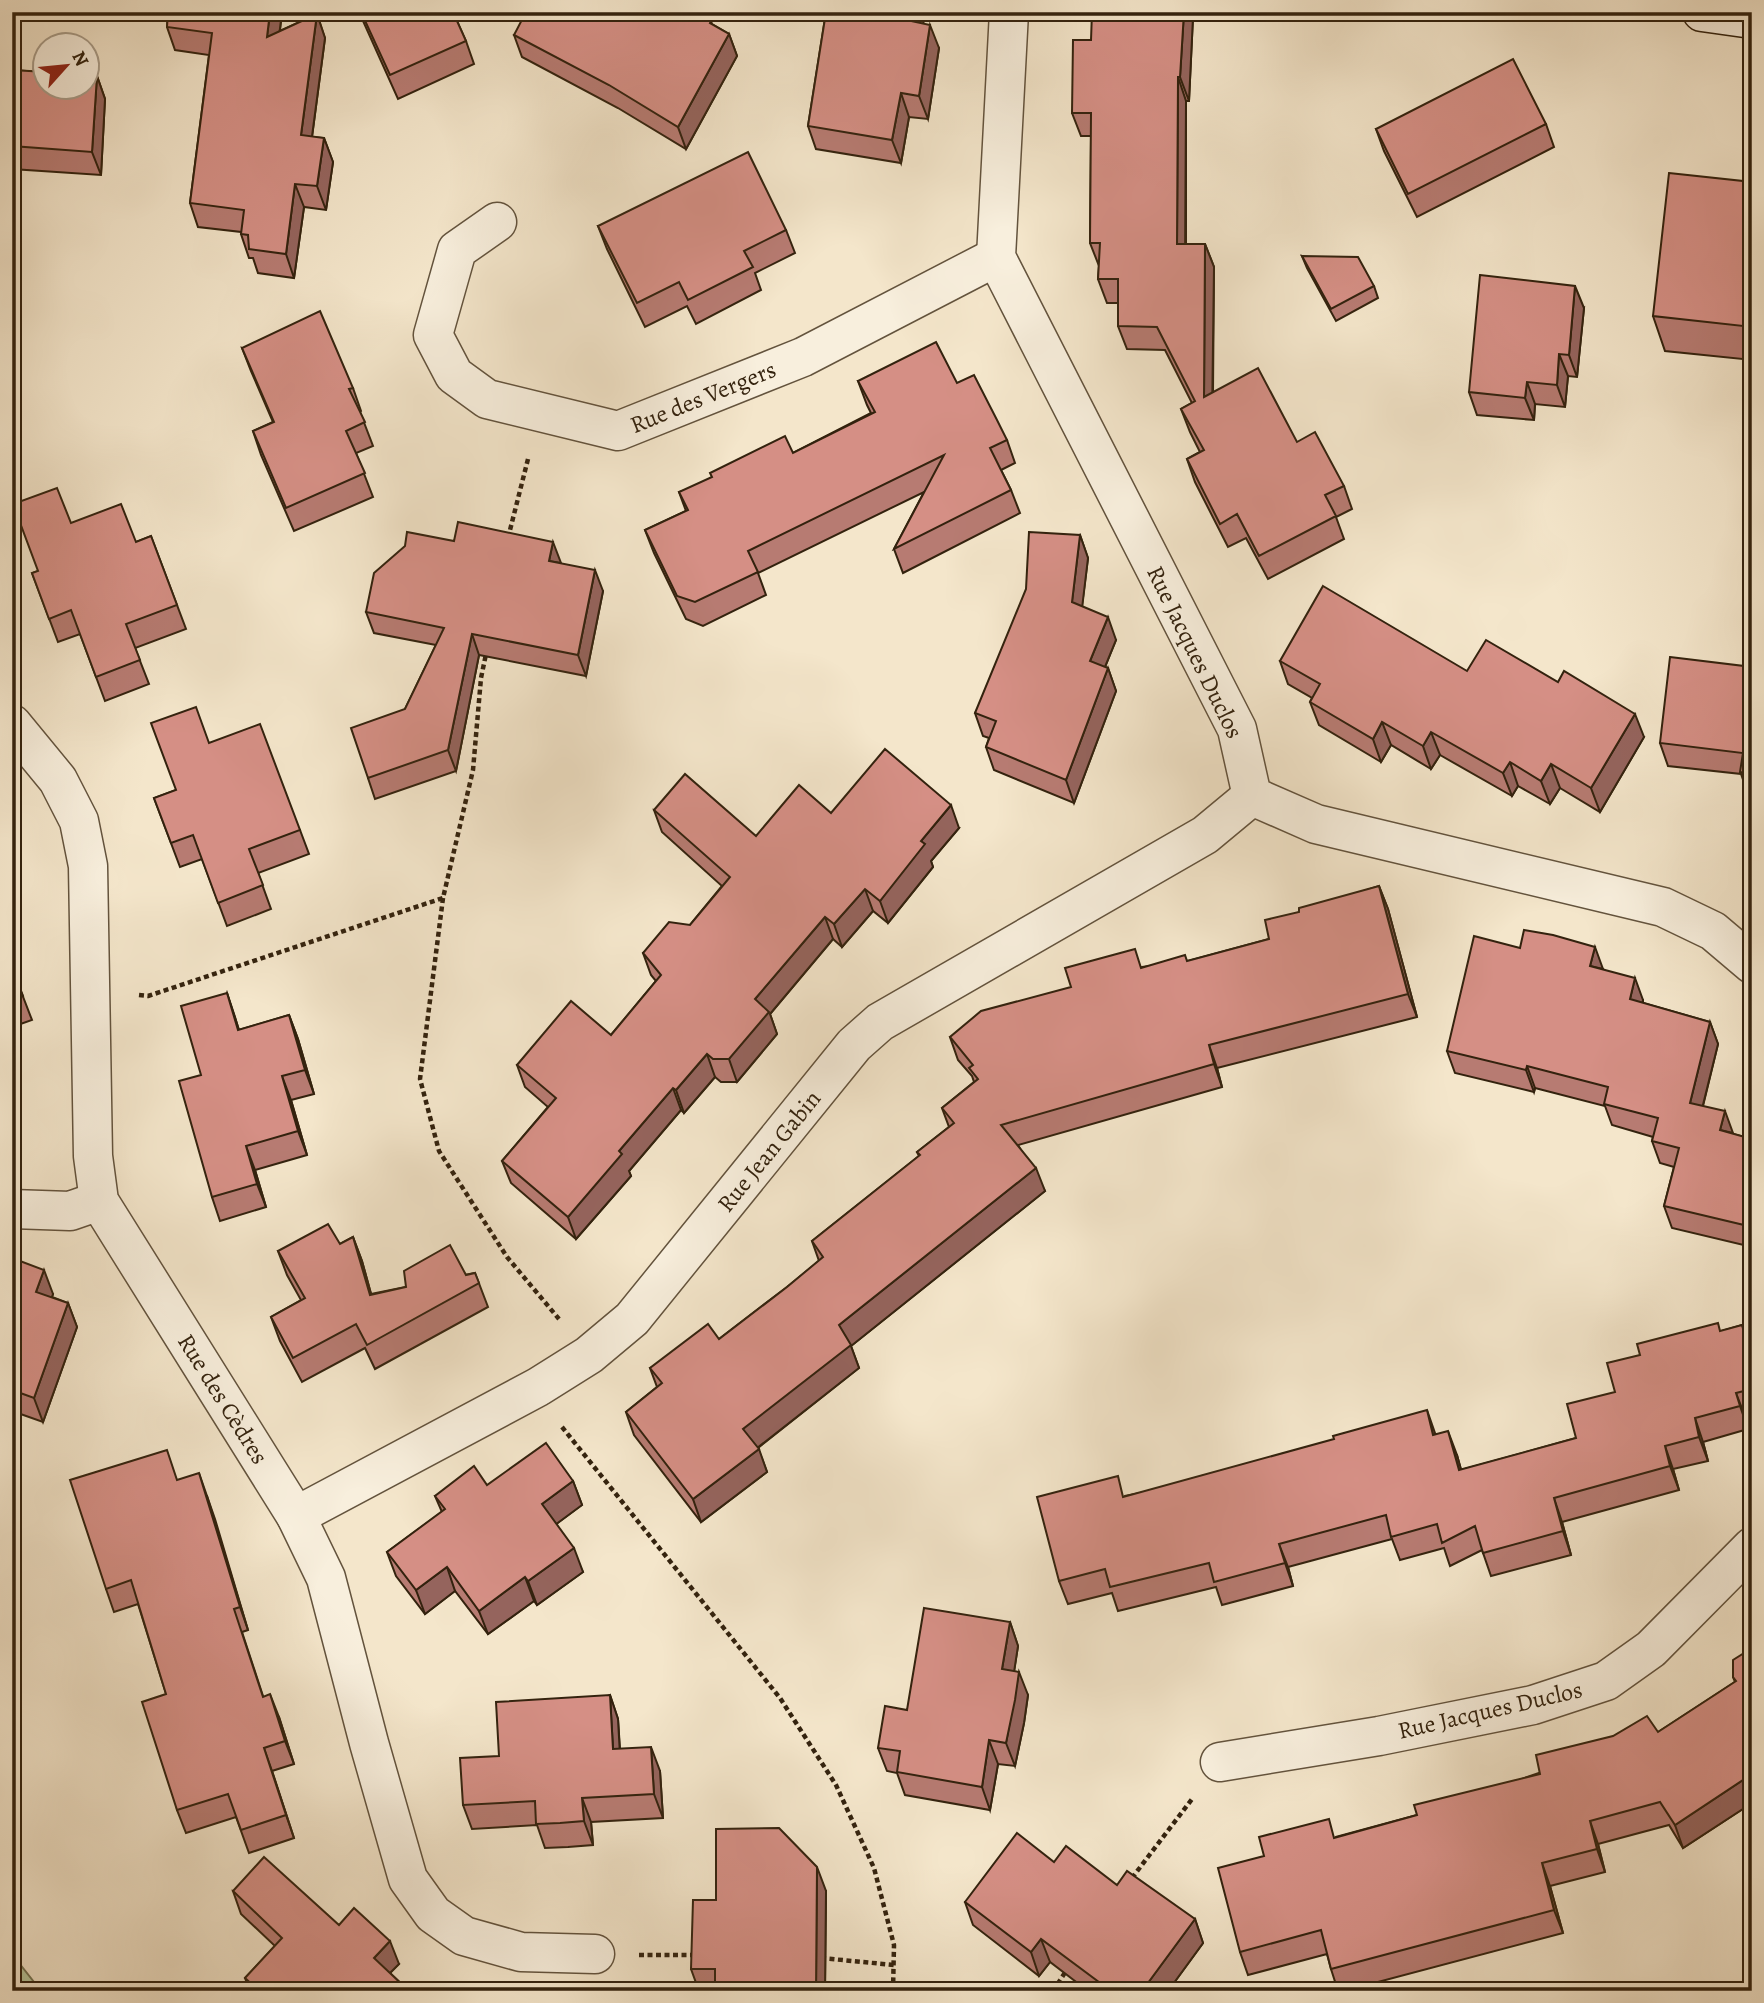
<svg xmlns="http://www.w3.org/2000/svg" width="1764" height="2003" viewBox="0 0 1764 2003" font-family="Alegreya,serif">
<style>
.green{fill:#b6c69b;stroke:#747454;stroke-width:2}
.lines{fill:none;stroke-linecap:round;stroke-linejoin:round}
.street-casing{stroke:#63533d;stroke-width:41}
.secondary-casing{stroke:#33220e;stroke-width:41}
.path{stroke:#33220e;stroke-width:4.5;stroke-dasharray:5 3.5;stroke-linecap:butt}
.street{stroke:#f8efdd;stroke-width:38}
.secondary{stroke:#f8efdd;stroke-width:38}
.wall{fill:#b77b72;stroke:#33220e;stroke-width:2}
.shaded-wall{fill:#95645d;stroke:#33220e;stroke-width:2}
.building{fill:#d58f85;stroke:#33220e;stroke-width:2}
.labels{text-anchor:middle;stroke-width:5;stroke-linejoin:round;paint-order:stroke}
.street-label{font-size:24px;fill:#33220e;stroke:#f8efdd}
</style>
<rect width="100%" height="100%" fill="#f4e6cb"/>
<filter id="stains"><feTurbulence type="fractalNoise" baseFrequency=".00286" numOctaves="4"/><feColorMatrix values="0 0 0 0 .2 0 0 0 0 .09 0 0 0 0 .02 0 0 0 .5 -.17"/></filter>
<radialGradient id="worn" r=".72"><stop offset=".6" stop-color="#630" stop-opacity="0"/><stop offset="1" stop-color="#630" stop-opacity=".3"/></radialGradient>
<!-- green -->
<path class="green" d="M 12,1954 L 41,1991 L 12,1991 Z"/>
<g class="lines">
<!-- street casing -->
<g class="street-casing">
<g id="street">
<path d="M 1009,12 L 996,257 L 1237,729 L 1252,796 L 1316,824 L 1663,907 L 1713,931 L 1752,964"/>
<path d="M 497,222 L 457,250 L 433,335 L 454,375 L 487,399 L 618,431 L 803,357 L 996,257"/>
<path d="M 12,724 L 58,780 L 79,821 L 88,866 L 93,1156 L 99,1201 L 296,1516 L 326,1578 L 369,1743 L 408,1879 L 433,1914 L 464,1936 L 521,1952 L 595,1954"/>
<path d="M 12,1209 L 70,1211 L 99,1201"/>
<path d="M 296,1516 L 538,1387 L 589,1355 L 632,1319 L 854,1045 L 880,1022 L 1205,835 L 1252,796"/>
<path d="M 1220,1762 L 1379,1736 L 1533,1705 L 1606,1681 L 1651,1649 L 1752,1547"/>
</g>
</g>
<!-- secondary casing -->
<g class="secondary-casing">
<path id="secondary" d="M 1702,12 L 1752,19"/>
</g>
<!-- path -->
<g class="path">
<path d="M 508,538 L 528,459"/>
<path d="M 443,898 L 420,1079 L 439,1151 L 507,1257 L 559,1319"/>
<path d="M 139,995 L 148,996 L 443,898 L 473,770 L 481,678 L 486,654"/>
<path d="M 562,1427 L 780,1698 L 836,1785 L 874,1868 L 894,1945 L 893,1991"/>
<path d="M 1132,1878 L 1192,1799"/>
<path d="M 639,1955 L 697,1955"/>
<path d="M 821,1958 L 894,1965"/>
<path d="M 1053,1991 L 1068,1968"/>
</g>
<!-- street -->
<use href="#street" class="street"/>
<!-- secondary -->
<use href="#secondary" class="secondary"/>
</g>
<!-- wall -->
<g class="wall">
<path d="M 168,12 L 282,12 L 280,31 L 317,14 L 325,38 L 312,137 L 324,138 L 333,162 L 326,210 L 304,207 L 294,278 L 258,273 L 253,258 L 249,258 L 241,234 L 241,232 L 198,227 L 190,203 L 209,55 L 175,50 L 167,27 Z"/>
<path d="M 359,12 L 453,12 L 466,41 L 474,64 L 398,99 Z"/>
<path d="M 826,12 L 925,12 L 923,23 L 939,48 L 928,119 L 909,117 L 901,163 L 816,149 L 808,126 Z"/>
<path d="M 1193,17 L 1189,101 L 1186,101 L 1186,244 L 1205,244 L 1214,267 L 1213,392 L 1297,442 L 1344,486 L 1352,509 L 1336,517 L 1344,539 L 1268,579 L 1246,538 L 1228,547 L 1195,482 L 1187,459 L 1200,452 L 1190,432 L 1181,409 L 1192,403 L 1165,350 L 1127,349 L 1118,326 L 1118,303 L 1107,303 L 1098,279 L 1099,266 L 1090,243 L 1091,136 L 1081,136 L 1072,113 L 1091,40 Z"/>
<path d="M 711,21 L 712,24 L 729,34 L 737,56 L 686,149 L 618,108 L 522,57 L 514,35 Z"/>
<path d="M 12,70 L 97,76 L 105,99 L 101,175 L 12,169 Z"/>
<path d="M 1546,124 L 1554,147 L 1417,217 L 1384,151 L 1376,129 Z"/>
<path d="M 1752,182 L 1752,360 L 1665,351 L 1653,316 Z"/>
<path d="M 598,226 L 786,230 L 795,253 L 755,273 L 761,290 L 696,324 L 687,306 L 645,327 L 607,249 Z"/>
<path d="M 1302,256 L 1374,286 L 1378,298 L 1336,321 L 1307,268 Z"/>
<path d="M 1584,308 L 1577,377 L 1568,376 L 1565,407 L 1535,404 L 1534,420 L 1477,415 L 1469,392 Z"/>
<path d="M 242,348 L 353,388 L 361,411 L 360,412 L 373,446 L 356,453 L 373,497 L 294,531 L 261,455 L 253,431 L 273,422 L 251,371 Z"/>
<path d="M 858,381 L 957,383 L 1007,440 L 1015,463 L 1001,470 L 1011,490 L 1020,513 L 903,573 L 894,549 L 924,492 L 758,573 L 766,595 L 703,626 L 686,619 L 654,553 L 645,530 L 686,511 L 679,492 L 793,453 L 871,413 L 867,405 Z"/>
<path d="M 71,523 L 136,542 L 151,536 L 186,629 L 135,648 L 149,684 L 105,701 L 80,634 L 58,642 L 32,573 L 38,571 Z"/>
<path d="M 1080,535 L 1088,558 L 1082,606 L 1116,640 L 1105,667 L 1108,668 L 1116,691 L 1074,803 L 994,770 L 986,747 L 989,738 L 983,736 L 975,713 Z"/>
<path d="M 560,564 L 603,591 L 586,676 L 479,655 L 456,771 L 375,799 L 368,778 L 405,709 L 436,645 L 374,633 L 366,612 Z"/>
<path d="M 1280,661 L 1467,671 L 1644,737 L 1600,812 L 1560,788 L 1550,804 L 1518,786 L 1512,796 L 1440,755 L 1431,769 L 1391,745 L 1381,762 L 1319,725 L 1310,702 L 1312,698 L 1288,684 Z"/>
<path d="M 1752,667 L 1752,794 L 1748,794 L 1741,774 L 1668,766 L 1660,743 Z"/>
<path d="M 209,743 L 300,830 L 309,854 L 258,873 L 271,909 L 227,926 L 202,859 L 180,867 L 154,798 L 176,790 Z"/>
<path d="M 654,810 L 756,836 L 831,813 L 959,828 L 931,861 L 933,867 L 888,923 L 873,911 L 842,947 L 833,939 L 770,1014 L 777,1034 L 737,1082 L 721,1082 L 715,1077 L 684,1113 L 681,1110 L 629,1171 L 631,1176 L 576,1239 L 511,1183 L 502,1161 L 548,1107 L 525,1087 L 517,1065 L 611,1035 L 656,981 L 651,975 L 643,953 L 690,925 L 722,886 L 662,832 Z"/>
<path d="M 1379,886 L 1388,909 L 1417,1017 L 1217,1068 L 1222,1087 L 1018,1145 L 1045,1191 L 851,1346 L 859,1368 L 758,1448 L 767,1472 L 701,1522 L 634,1435 L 626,1412 L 657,1387 L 650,1368 L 719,1339 L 787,1287 L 819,1261 L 812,1241 L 919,1156 L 917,1152 L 949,1127 L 942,1108 L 974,1082 L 972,1076 L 958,1060 L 950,1037 L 1142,967 L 1188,961 L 1269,939 L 1299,912 Z"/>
<path d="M 12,968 L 32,1020 L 12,1027 Z"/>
<path d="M 1603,969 L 1643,1000 L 1643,1003 L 1710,1022 L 1718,1044 L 1703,1106 L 1733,1134 L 1752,1139 L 1752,1247 L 1672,1228 L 1664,1206 L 1674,1167 L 1660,1163 L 1652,1141 L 1653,1137 L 1612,1125 L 1605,1106 L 1535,1088 L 1534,1092 L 1455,1073 L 1447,1051 Z"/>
<path d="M 227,993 L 239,1030 L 289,1015 L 298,1039 L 314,1094 L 291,1100 L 307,1155 L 255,1170 L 266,1207 L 220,1221 L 212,1197 L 201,1075 Z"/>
<path d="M 353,1237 L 362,1261 L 371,1294 L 475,1273 L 488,1307 L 375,1369 L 365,1348 L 302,1382 L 280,1341 L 271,1317 L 301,1300 L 287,1275 L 278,1251 L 340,1244 Z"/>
<path d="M 12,1258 L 53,1294 L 52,1297 L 68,1303 L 77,1327 L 43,1422 L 12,1411 Z"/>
<path d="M 1742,1325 L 1752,1353 L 1752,1414 L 1745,1416 L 1748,1429 L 1703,1442 L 1708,1461 L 1673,1469 L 1679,1490 L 1562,1522 L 1571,1555 L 1491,1576 L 1482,1550 L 1450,1566 L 1444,1548 L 1400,1560 L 1392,1539 L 1288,1567 L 1293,1586 L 1222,1605 L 1216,1587 L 1118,1611 L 1112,1593 L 1068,1604 L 1059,1581 L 1125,1496 L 1435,1435 L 1457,1455 L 1461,1470 L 1576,1438 L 1615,1392 L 1640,1355 Z"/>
<path d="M 178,1480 L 207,1496 L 248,1630 L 242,1632 L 263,1696 L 279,1717 L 294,1764 L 272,1771 L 294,1838 L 249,1853 L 236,1817 L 186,1833 L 177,1810 L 166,1694 L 138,1604 L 114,1612 L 106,1589 Z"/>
<path d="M 573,1481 L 582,1505 L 556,1524 L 583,1572 L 537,1605 L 534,1601 L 488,1634 L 455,1591 L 425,1614 L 396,1576 L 387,1552 L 442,1512 L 435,1496 L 487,1485 Z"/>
<path d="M 1010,1622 L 1018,1646 L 1014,1671 L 1028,1695 L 1024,1723 L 1015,1766 L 998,1764 L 990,1810 L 905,1795 L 897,1773 L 887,1771 L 878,1748 L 907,1710 Z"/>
<path d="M 1752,1648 L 1752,1803 L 1683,1848 L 1669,1825 L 1598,1844 L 1605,1872 L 1550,1886 L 1563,1933 L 1344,1991 L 1338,1991 L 1331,1969 L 1327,1954 L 1248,1975 L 1240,1952 L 1336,1837 L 1417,1815 L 1658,1732 L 1735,1682 L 1733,1677 Z"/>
<path d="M 610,1695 L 618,1719 L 620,1749 L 660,1771 L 663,1818 L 591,1822 L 593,1845 L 568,1847 L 545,1848 L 537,1825 L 472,1829 L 463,1805 L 499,1756 Z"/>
<path d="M 1054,1862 L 1117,1885 L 1195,1919 L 1203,1943 L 1168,1991 L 1088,1991 L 1050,1962 L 1039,1976 L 973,1925 L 965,1902 Z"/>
<path d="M 233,1891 L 339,1925 L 399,1964 L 390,1973 L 409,1991 L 250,1991 L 245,1978 L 275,1946 L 241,1914 Z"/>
<path d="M 826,1891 L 825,1991 L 699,1991 L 691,1969 L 716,1900 Z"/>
</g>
<!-- shaded-wall -->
<g class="shaded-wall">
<path d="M 270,12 L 282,12 L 276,60 L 267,37 Z"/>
<path d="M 912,12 L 925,12 L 920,45 L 911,21 Z"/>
<path d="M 1184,12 L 1191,12 L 1193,17 L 1189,101 L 1180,77 Z"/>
<path d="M 317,14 L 325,38 L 309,159 L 301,135 Z"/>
<path d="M 930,25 L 939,48 L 928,119 L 919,96 Z"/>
<path d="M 729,34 L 737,56 L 686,149 L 678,127 Z"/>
<path d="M 97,76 L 105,99 L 101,175 L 92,152 Z"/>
<path d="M 1178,77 L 1186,101 L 1185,267 L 1177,244 Z"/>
<path d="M 901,93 L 909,117 L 901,163 L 892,140 Z"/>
<path d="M 324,138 L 333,162 L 326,210 L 317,186 Z"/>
<path d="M 295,184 L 304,207 L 294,278 L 286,254 Z"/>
<path d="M 1205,244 L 1214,267 L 1212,420 L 1204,397 Z"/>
<path d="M 1575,286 L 1584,308 L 1577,377 L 1569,355 Z"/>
<path d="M 1559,354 L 1568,376 L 1565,407 L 1557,385 Z"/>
<path d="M 1527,382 L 1535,404 L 1534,420 L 1525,398 Z"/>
<path d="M 1080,535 L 1088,558 L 1080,625 L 1072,602 Z"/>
<path d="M 553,542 L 561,563 L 549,561 Z"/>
<path d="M 595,570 L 603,591 L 586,676 L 578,655 Z"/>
<path d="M 1108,617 L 1116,640 L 1098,684 L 1090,661 Z"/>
<path d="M 472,634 L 479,655 L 456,771 L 448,750 Z"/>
<path d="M 1108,668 L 1116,691 L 1074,803 L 1066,780 Z"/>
<path d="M 1635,714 L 1644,737 L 1600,812 L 1591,788 Z"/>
<path d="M 1382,722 L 1391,745 L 1381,762 L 1373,739 Z"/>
<path d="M 1431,732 L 1440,755 L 1431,769 L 1423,746 Z"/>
<path d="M 1510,762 L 1518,786 L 1512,796 L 1503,773 Z"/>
<path d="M 1551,764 L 1560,788 L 1550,804 L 1541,781 Z"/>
<path d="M 951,805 L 959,828 L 931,861 L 933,867 L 888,923 L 880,901 L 921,841 Z"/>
<path d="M 1379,886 L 1388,909 L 1417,1017 L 1408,994 Z"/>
<path d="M 865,889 L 873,911 L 842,947 L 834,924 Z"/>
<path d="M 825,917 L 833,939 L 770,1014 L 777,1034 L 737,1082 L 729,1059 L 755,999 Z"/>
<path d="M 1595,947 L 1603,969 L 1590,966 Z"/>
<path d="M 1635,978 L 1643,1000 L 1638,1021 L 1630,999 Z"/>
<path d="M 227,993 L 235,1017 L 246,1054 L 238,1030 Z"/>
<path d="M 289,1015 L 298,1039 L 314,1094 L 305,1070 Z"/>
<path d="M 1710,1022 L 1718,1044 L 1698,1125 L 1690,1103 Z"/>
<path d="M 1209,1045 L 1217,1068 L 1222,1087 L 1214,1064 Z"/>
<path d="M 707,1054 L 715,1077 L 684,1113 L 676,1090 Z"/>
<path d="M 1527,1066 L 1535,1088 L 1534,1092 L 1526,1070 Z"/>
<path d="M 282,1076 L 291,1100 L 307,1155 L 298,1131 Z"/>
<path d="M 673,1088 L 681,1110 L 629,1171 L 631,1176 L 576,1239 L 568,1217 L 619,1151 Z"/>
<path d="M 1725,1111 L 1733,1133 L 1720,1130 Z"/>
<path d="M 246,1146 L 255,1170 L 266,1207 L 257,1184 Z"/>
<path d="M 1036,1168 L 1045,1191 L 851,1346 L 859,1368 L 752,1452 L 743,1429 L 839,1325 Z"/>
<path d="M 1752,1197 L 1752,1245 L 1744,1225 Z"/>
<path d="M 353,1237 L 362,1261 L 378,1319 L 370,1295 Z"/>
<path d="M 44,1270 L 53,1294 L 45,1316 L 36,1292 Z"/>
<path d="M 68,1303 L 77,1327 L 43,1422 L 34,1398 Z"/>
<path d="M 1742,1325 L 1751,1349 L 1752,1362 Z"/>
<path d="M 1736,1393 L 1745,1416 L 1748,1429 L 1740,1406 Z"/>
<path d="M 1427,1410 L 1435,1433 L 1442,1459 L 1433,1435 Z"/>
<path d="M 1695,1418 L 1703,1442 L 1708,1461 L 1699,1437 Z"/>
<path d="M 1448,1431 L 1457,1455 L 1468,1494 L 1459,1470 Z"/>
<path d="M 1665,1446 L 1673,1469 L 1679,1490 L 1670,1466 Z"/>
<path d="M 759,1449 L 767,1472 L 701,1522 L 693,1499 Z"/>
<path d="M 199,1473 L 215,1519 L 248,1630 L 240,1607 Z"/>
<path d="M 573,1481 L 582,1505 L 551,1528 L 542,1504 Z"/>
<path d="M 1554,1498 L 1562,1522 L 1571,1555 L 1563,1531 Z"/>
<path d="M 1279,1544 L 1288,1567 L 1293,1586 L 1285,1563 Z"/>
<path d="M 574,1548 L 583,1572 L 537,1605 L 528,1581 Z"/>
<path d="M 447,1567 L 455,1591 L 425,1614 L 416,1590 Z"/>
<path d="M 525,1577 L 534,1601 L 488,1634 L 479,1611 Z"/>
<path d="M 1010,1622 L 1018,1646 L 1011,1692 L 1002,1669 Z"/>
<path d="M 1019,1672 L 1028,1695 L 1024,1723 L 1015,1766 L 1006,1743 Z"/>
<path d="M 270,1694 L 279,1717 L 294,1764 L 285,1741 Z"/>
<path d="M 610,1695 L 618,1719 L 621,1773 L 613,1749 Z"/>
<path d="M 989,1740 L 998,1764 L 990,1810 L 982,1787 Z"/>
<path d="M 651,1747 L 660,1771 L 663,1818 L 654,1794 Z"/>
<path d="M 264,1748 L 272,1771 L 294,1838 L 286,1815 Z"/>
<path d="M 1752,1774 L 1752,1803 L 1683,1848 L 1675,1825 Z"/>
<path d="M 582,1798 L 591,1822 L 593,1845 L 584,1821 Z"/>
<path d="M 1590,1821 L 1598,1844 L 1605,1872 L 1597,1849 Z"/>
<path d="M 1542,1863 L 1550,1886 L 1563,1933 L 1554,1910 Z"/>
<path d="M 817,1867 L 826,1891 L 825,1991 L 816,1991 Z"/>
<path d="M 1195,1919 L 1203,1943 L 1168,1991 L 1142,1991 Z"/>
<path d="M 1041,1939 L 1050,1962 L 1039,1976 L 1031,1952 Z"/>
<path d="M 390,1941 L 399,1964 L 382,1981 L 374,1958 Z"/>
</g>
<!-- building -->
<g class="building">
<path d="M 168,12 L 270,12 L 267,37 L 317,14 L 301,135 L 324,138 L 317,186 L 295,184 L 286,254 L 249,249 L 248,235 L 241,234 L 244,210 L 190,203 L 212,33 L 167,27 Z"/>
<path d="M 361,12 L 453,12 L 466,41 L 390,75 Z"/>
<path d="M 526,12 L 695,12 L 711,21 L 710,23 L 729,34 L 678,127 L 609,85 L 514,35 Z"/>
<path d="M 826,12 L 912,12 L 911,21 L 930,25 L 919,96 L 901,93 L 892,140 L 808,126 Z"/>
<path d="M 1092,12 L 1184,12 L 1180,77 L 1178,77 L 1177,244 L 1205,244 L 1204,397 L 1258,368 L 1297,442 L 1315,432 L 1344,486 L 1325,495 L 1336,516 L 1259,556 L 1237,514 L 1220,524 L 1187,459 L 1204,450 L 1181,409 L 1195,401 L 1157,327 L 1118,326 L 1118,279 L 1098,279 L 1100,243 L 1090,243 L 1091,113 L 1072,113 L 1073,40 L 1091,40 Z"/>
<path d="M 1513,59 L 1546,124 L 1408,194 L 1376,129 Z"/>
<path d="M 12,70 L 46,72 L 46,88 L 88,88 L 88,75 L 97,76 L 92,152 L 12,146 Z"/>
<path d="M 748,152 L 786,230 L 744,251 L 753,267 L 688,300 L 679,282 L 637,303 L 598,226 Z"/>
<path d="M 1669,173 L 1752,182 L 1752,327 L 1653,316 Z"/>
<path d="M 1302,256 L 1358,257 L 1374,286 L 1331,309 Z"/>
<path d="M 1480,275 L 1575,286 L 1569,355 L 1559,354 L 1557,385 L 1527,382 L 1525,398 L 1469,392 Z"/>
<path d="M 320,311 L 353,388 L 349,389 L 365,422 L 346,431 L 365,473 L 286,508 L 253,431 L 274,422 L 242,348 Z"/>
<path d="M 936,342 L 957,383 L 974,375 L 997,420 L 1007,440 L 990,448 L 1011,490 L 894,549 L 944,455 L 748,551 L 758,572 L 695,602 L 677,596 L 645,530 L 688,510 L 679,492 L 712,477 L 710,473 L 785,436 L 793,453 L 875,412 L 858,381 Z"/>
<path d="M 57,488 L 71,523 L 121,504 L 136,542 L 151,536 L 177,605 L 126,624 L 140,660 L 96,677 L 71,610 L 49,619 L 32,573 L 38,571 L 13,504 Z"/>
<path d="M 458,522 L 553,542 L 549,561 L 595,570 L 578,655 L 472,634 L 448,750 L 368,778 L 351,728 L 405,709 L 444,628 L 366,612 L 374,573 L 405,546 L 407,532 L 454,541 Z"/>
<path d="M 1029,532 L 1080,535 L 1072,602 L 1108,617 L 1090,661 L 1108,668 L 1066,780 L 986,747 L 996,721 L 975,713 L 1026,589 Z"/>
<path d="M 1323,586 L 1467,671 L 1486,640 L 1558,682 L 1564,671 L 1635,714 L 1591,788 L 1551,764 L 1541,781 L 1510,762 L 1503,773 L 1431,732 L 1423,746 L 1382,722 L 1373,739 L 1310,702 L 1320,684 L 1280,661 Z"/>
<path d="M 1670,657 L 1752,667 L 1752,773 L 1740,772 L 1743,753 L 1660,743 Z"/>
<path d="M 196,707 L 209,743 L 260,724 L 300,830 L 249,849 L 263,885 L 218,903 L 193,835 L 171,843 L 154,798 L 176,790 L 151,723 Z"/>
<path d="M 885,749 L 951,805 L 921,841 L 925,844 L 880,901 L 865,889 L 834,924 L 825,917 L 755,999 L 769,1012 L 729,1059 L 713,1059 L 707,1054 L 676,1090 L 673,1088 L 619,1151 L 622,1154 L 568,1217 L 502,1161 L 556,1098 L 517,1065 L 571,1001 L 611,1035 L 661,975 L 643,953 L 669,922 L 690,925 L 730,877 L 654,810 L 685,774 L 756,836 L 799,785 L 831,813 Z"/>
<path d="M 1379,886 L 1408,994 L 1209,1045 L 1214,1064 L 1001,1125 L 1036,1168 L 839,1325 L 851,1345 L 743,1429 L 759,1449 L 693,1499 L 626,1412 L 662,1383 L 650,1368 L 708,1324 L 719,1339 L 787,1287 L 823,1257 L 812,1241 L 920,1155 L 917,1152 L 954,1123 L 942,1108 L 978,1079 L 969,1068 L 973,1065 L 950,1037 L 981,1011 L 1071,987 L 1065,968 L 1135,949 L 1141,968 L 1185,955 L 1187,961 L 1269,939 L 1265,920 L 1299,912 L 1299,908 Z"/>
<path d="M 1524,930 L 1553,935 L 1595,947 L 1590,966 L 1635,978 L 1630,999 L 1710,1022 L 1690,1103 L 1725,1111 L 1720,1130 L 1752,1139 L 1752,1197 L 1744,1225 L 1664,1206 L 1679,1148 L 1652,1141 L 1658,1118 L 1604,1104 L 1608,1087 L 1527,1066 L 1526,1070 L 1447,1051 L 1474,936 L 1520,948 Z"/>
<path d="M 12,968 L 23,996 L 12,1000 Z"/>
<path d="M 227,993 L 238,1030 L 289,1015 L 305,1070 L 282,1076 L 298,1131 L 246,1146 L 257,1184 L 212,1197 L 179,1081 L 201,1075 L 181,1006 Z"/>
<path d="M 328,1224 L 340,1244 L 353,1237 L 370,1295 L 406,1287 L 404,1271 L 450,1245 L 466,1275 L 475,1273 L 479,1283 L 367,1345 L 356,1324 L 293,1358 L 271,1317 L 305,1298 L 278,1251 Z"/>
<path d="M 12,1258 L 44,1270 L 36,1292 L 68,1303 L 34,1398 L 12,1390 Z"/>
<path d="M 1718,1323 L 1720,1331 L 1742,1325 L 1752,1362 L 1752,1389 L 1736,1393 L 1740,1406 L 1695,1418 L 1699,1437 L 1665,1446 L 1670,1466 L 1554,1498 L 1563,1531 L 1483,1553 L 1475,1526 L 1442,1543 L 1437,1524 L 1391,1537 L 1386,1515 L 1279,1544 L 1285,1563 L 1214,1582 L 1209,1563 L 1110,1587 L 1105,1569 L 1059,1581 L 1037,1497 L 1118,1476 L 1123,1497 L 1334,1439 L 1333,1436 L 1427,1410 L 1433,1435 L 1448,1431 L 1459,1470 L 1576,1438 L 1567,1404 L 1615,1392 L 1607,1363 L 1640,1355 L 1637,1344 Z"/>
<path d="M 546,1443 L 573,1481 L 542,1504 L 574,1548 L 528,1581 L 525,1577 L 479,1611 L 447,1567 L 416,1590 L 387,1552 L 445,1509 L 435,1496 L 474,1466 L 487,1485 Z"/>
<path d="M 167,1450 L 177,1480 L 199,1473 L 240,1607 L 234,1609 L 263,1697 L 270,1694 L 285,1741 L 264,1748 L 286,1815 L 241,1830 L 228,1794 L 177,1810 L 142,1702 L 166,1694 L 131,1580 L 106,1589 L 70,1480 Z"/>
<path d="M 924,1608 L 1010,1622 L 1002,1669 L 1019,1672 L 1015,1700 L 1006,1743 L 989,1740 L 982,1787 L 897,1772 L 900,1751 L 878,1748 L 885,1706 L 907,1710 Z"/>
<path d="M 1752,1648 L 1752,1774 L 1675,1825 L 1660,1802 L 1590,1821 L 1597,1849 L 1542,1863 L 1554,1910 L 1331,1969 L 1321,1930 L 1240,1952 L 1218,1868 L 1264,1856 L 1259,1837 L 1329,1819 L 1334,1838 L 1417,1815 L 1414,1805 L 1540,1774 L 1536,1755 L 1613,1736 L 1647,1716 L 1658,1732 L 1736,1681 L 1733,1677 L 1733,1660 Z"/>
<path d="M 610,1695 L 613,1749 L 651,1747 L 654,1794 L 582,1798 L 584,1821 L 560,1823 L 536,1824 L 535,1801 L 463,1805 L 460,1758 L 499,1756 L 496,1702 Z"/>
<path d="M 779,1828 L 817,1867 L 816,1991 L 715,1991 L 715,1969 L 691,1969 L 693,1900 L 716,1900 L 716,1829 Z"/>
<path d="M 1017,1833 L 1054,1862 L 1066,1846 L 1117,1885 L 1127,1871 L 1195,1919 L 1142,1991 L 1111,1991 L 1041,1939 L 1031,1952 L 965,1902 Z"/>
<path d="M 264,1857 L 339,1925 L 354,1908 L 390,1941 L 374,1958 L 409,1991 L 259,1991 L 245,1978 L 282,1938 L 233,1891 Z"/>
</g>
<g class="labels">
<!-- street labels -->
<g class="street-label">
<text transform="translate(703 397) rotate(-22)" y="8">Rue des Vergers</text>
<text transform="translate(1195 652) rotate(64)" y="8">Rue Jacques Duclos</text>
<text transform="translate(769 1151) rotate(-51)" y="8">Rue Jean Gabin</text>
<text transform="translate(223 1399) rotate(58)" y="8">Rue des Cèdres</text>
<text transform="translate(1490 1710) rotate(-13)" y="8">Rue Jacques Duclos</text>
</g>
</g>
<!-- margin -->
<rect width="1764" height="2003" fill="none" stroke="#f4e6cb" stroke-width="42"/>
<rect x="14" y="14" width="1736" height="1975" fill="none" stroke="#33220e" stroke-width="3.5"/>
<rect x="21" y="21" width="1722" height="1961" fill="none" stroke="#33220e" stroke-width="2"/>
<!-- north arrow -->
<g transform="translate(66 66) rotate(63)"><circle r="33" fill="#f8efdd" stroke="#a99d8a" stroke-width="2"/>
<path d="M0-5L12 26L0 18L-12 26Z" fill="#8f2418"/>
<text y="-10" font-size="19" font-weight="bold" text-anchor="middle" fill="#33220e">N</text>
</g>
<rect width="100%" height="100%" filter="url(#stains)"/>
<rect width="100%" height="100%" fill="url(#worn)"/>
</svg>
